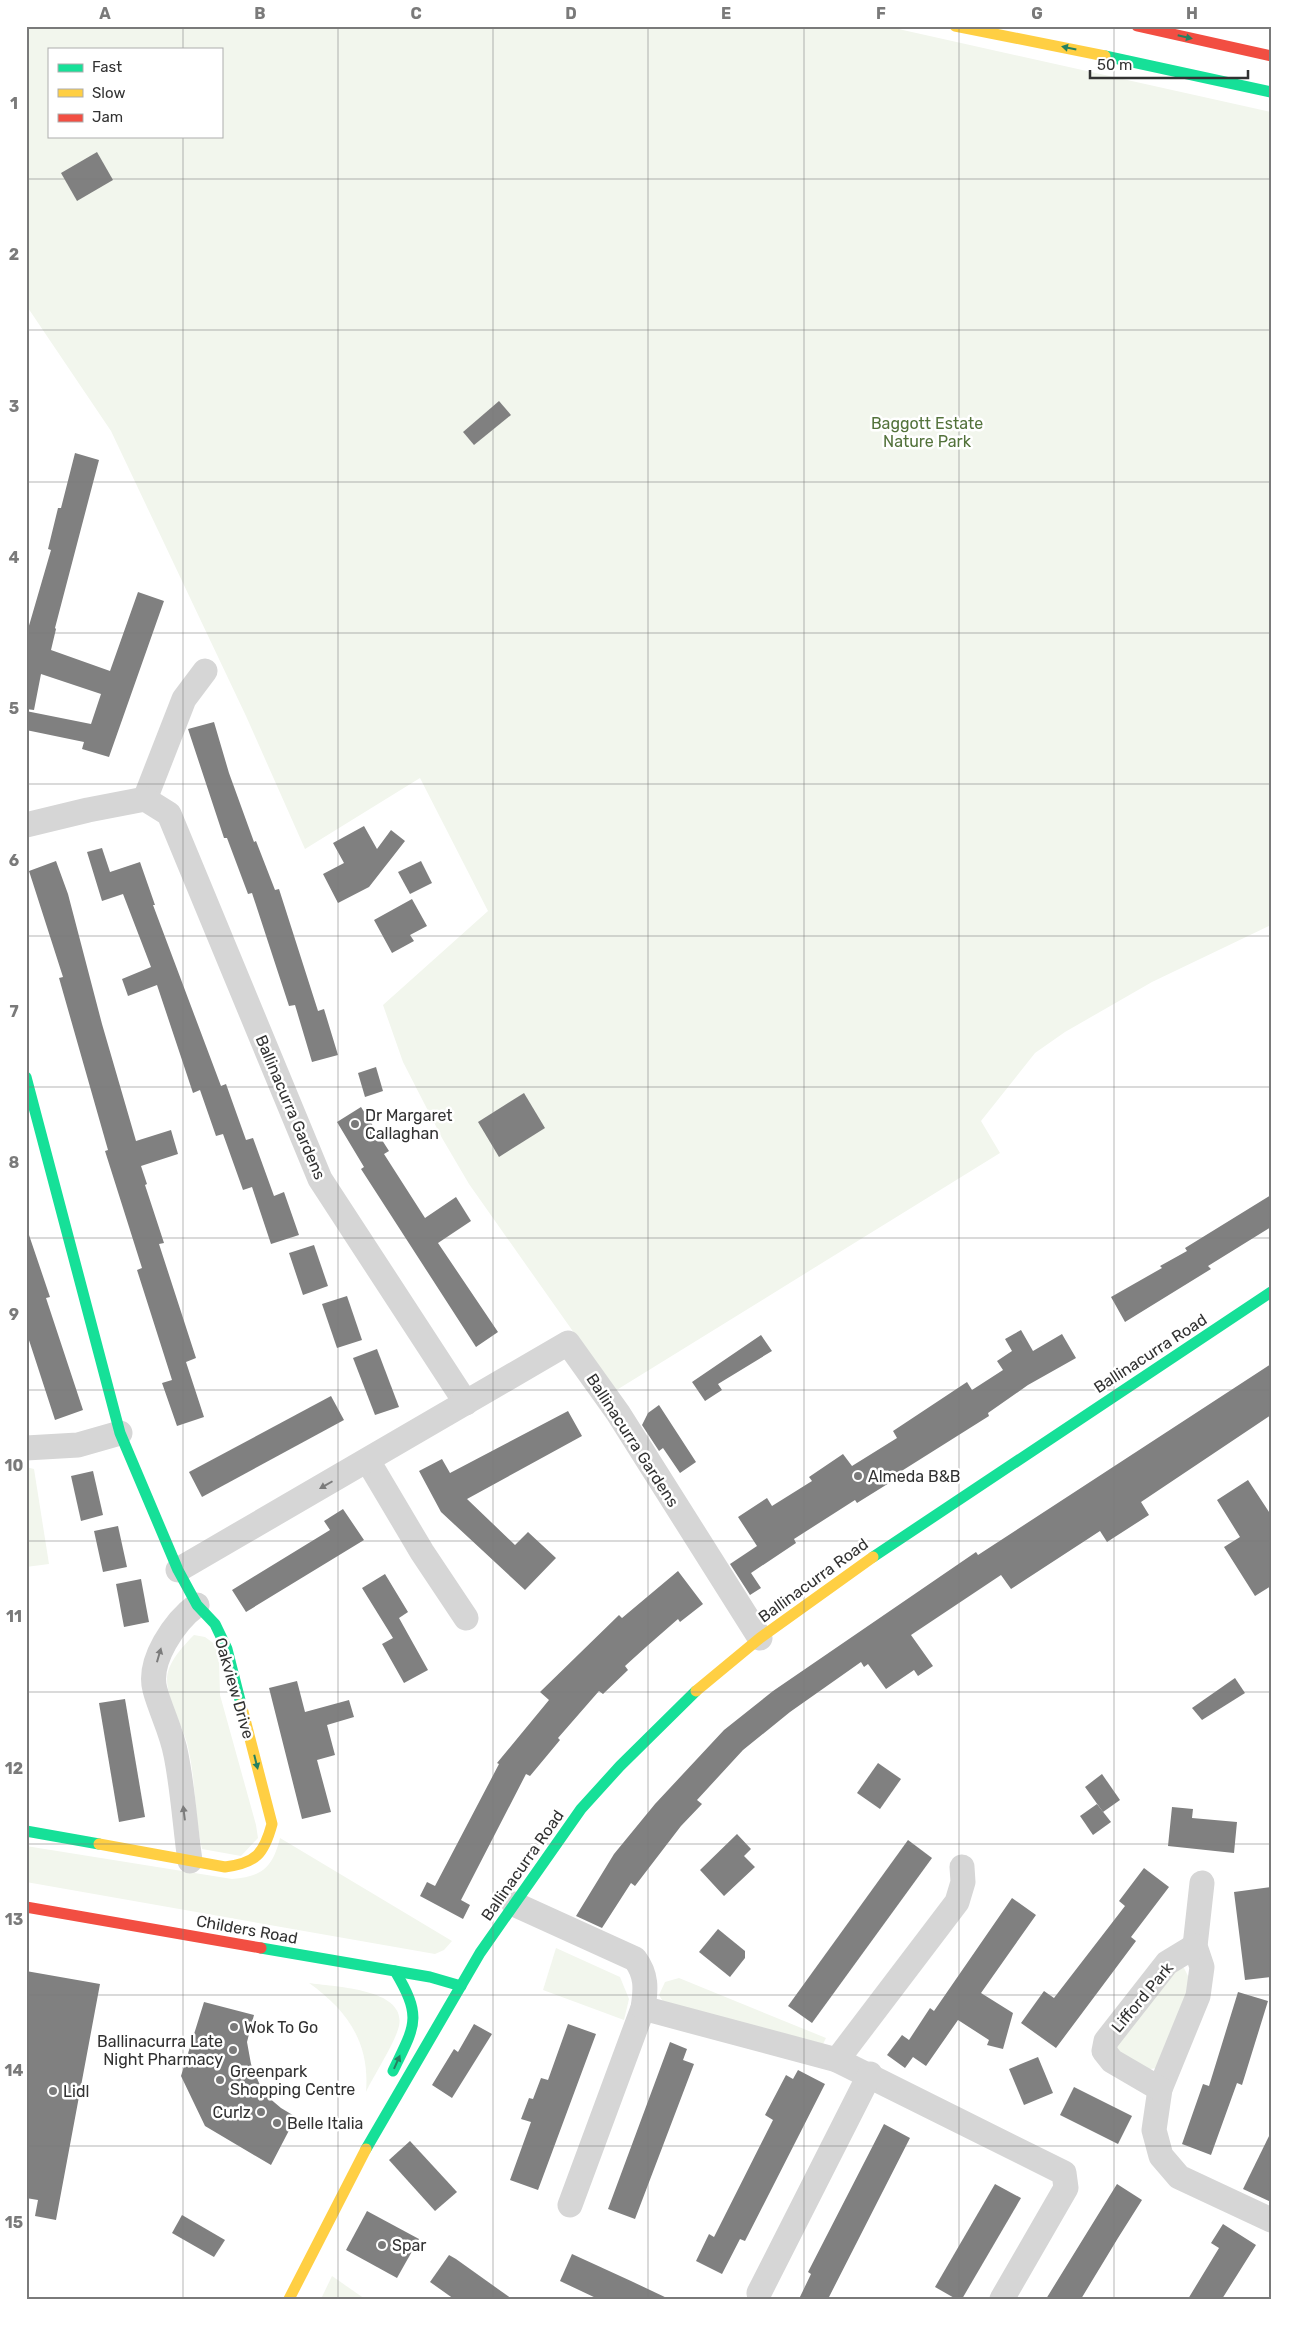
<svg xmlns="http://www.w3.org/2000/svg" width="1297" height="2325" viewBox="0 0 1297 2325" font-family="Rubik,sans-serif">
<style>
.green{fill:#f2f6ed;fill-rule:evenodd}
.building{fill:#808080}
.lines{fill:none;stroke-linecap:round;stroke-linejoin:round}
.street{stroke:#d6d6d6;stroke-width:25}
.fast{stroke:#16e098;stroke-width:11}
.slow{stroke:#ffcf43;stroke-width:11}
.jam{stroke:#f24e42;stroke-width:11}
.oneway{fill:#258060}
.oneway2{fill:#7c7c7c}
.grid{fill:none;stroke:#7a7a7a;stroke-width:1;stroke-opacity:0.55}
.poi-dot{fill:#7a7a7a;stroke:#fff;stroke-width:2}
.labels{text-anchor:middle;stroke-width:5;stroke-linejoin:round;paint-order:stroke}
.park-label{font-size:16px;fill:#53723b;stroke:#fff}
.street-label{font-size:16px;fill:#323232;stroke:#fff}
.poi-label{font-size:16px;fill:#323232;stroke:#fff;text-anchor:start}
.neatline{fill:none;stroke:#7a7a7a;stroke-width:2}
.grid-label{font-size:16px;text-anchor:middle;font-weight:bold;fill:#7a7a7a}
</style>
<rect width="100%" height="100%" fill="#fff"/>
<!-- green -->
<g class="green">
<path d="M 26,26 L 885,26 L 1271,112 L 1271,925 L 1152,982 L 1065,1032 L 1035,1053 L 981,1121 L 1000,1153 L 615,1391 L 469,1184 L 442,1138 L 403,1062 L 383,1005 L 488,911 L 420,778 L 305,849 L 246,716 L 111,431 L 26,305 ZM 49,49 L 221,49 L 221,136 L 49,136 Z"/>
<path d="M 26,1467 L 34,1469 L 49,1564 L 26,1567 Z"/>
<path d="M 194,1635 L 205,1637 L 216,1645 L 219,1657 L 220,1695 L 256,1825 L 258,1838 L 241,1856 L 202,1849 C 194,1814 196,1778 187,1743 C 181,1723 168,1702 167,1681 C 166,1664 183,1646 194,1635 Z"/>
<path d="M 280,1838 L 452,1941 L 444,1950 L 435,1954 L 26,1882 L 26,1846 L 232,1879 C 262,1877 273,1867 280,1838 Z"/>
<path d="M 556,1948 L 620,1977 L 629,1999 L 624,2020 L 543,1990 Z"/>
<path d="M 1177,1967 L 1184,1968 L 1191,1982 L 1157,2068 L 1143,2070 L 1116,2049 L 1119,2038 Z"/>
<path d="M 679,1978 L 826,2038 L 823,2044 L 667,2008 L 659,1995 L 665,1982 Z"/>
<path d="M 309,1983 C 333,1987 407,1988 399,2026 C 395,2043 374,2075 366,2092 C 370,2042 347,2010 309,1983 Z"/>
<path d="M 332,2276 L 365,2299 L 321,2299 Z"/>
</g>
<!-- building -->
<g class="building">
<path d="M 97,152 L 113,180 L 77,201 L 61,173 Z"/>
<path d="M 499,401 L 511,415 L 474,445 L 463,432 Z"/>
<path d="M 75,453 L 99,460 L 55,628 L 56,629 L 51,650 L 110,671 L 138,592 L 164,601 L 109,757 L 82,749 L 84,742 L 26,730 L 26,711 L 91,724 L 101,694 L 41,674 L 34,710 L 26,709 L 26,636 L 51,550 L 48,549 L 58,508 L 61,508 Z"/>
<path d="M 214,722 L 229,773 L 254,842 L 256,841 L 275,890 L 279,889 L 318,1011 L 324,1009 L 338,1055 L 312,1062 L 295,1005 L 289,1006 L 252,893 L 248,894 L 227,838 L 224,838 L 188,729 Z"/>
<path d="M 364,826 L 377,849 L 391,830 L 405,841 L 369,887 L 338,903 L 323,874 L 344,863 L 333,843 Z"/>
<path d="M 102,848 L 110,872 L 140,862 L 155,905 L 153,905 L 221,1086 L 226,1084 L 246,1140 L 253,1138 L 274,1196 L 284,1192 L 299,1235 L 271,1244 L 252,1187 L 243,1190 L 223,1134 L 216,1136 L 200,1090 L 193,1093 L 157,985 L 128,996 L 122,979 L 151,967 L 123,894 L 102,901 L 87,852 Z"/>
<path d="M 56,861 L 68,894 L 102,1024 L 136,1141 L 171,1130 L 178,1154 L 141,1166 L 147,1184 L 145,1185 L 164,1243 L 159,1244 L 196,1358 L 186,1362 L 204,1417 L 177,1426 L 162,1383 L 172,1380 L 137,1270 L 142,1268 L 105,1151 L 108,1150 L 59,978 L 63,977 L 29,871 Z"/>
<path d="M 421,861 L 432,883 L 410,894 L 398,872 Z"/>
<path d="M 412,899 L 427,926 L 410,935 L 414,941 L 392,953 L 374,920 Z"/>
<path d="M 376,1067 L 383,1091 L 365,1097 L 358,1073 Z"/>
<path d="M 524,1093 L 545,1128 L 499,1157 L 478,1122 Z"/>
<path d="M 361,1107 L 389,1151 L 384,1154 L 425,1218 L 456,1197 L 471,1221 L 438,1243 L 498,1332 L 476,1347 L 361,1169 L 364,1167 L 337,1122 Z"/>
<path d="M 1271,1195 L 1271,1227 L 1208,1266 L 1211,1269 L 1125,1322 L 1111,1297 L 1162,1268 L 1160,1266 L 1187,1251 L 1185,1248 Z"/>
<path d="M 29,1235 L 50,1297 L 46,1298 L 83,1410 L 55,1420 L 26,1331 L 26,1236 Z"/>
<path d="M 314,1245 L 328,1286 L 303,1295 L 289,1253 Z"/>
<path d="M 347,1296 L 362,1340 L 337,1348 L 322,1304 Z"/>
<path d="M 1021,1330 L 1033,1351 L 1062,1334 L 1076,1358 L 1028,1385 L 988,1413 L 989,1416 L 900,1472 L 902,1475 L 857,1503 L 855,1500 L 794,1539 L 796,1543 L 751,1573 L 761,1588 L 750,1595 L 730,1564 L 757,1546 L 738,1517 L 767,1498 L 772,1506 L 812,1481 L 809,1477 L 843,1454 L 852,1466 L 897,1438 L 893,1431 L 967,1382 L 972,1390 L 1003,1370 L 997,1361 L 1012,1351 L 1005,1339 Z"/>
<path d="M 761,1335 L 772,1351 L 718,1384 L 722,1390 L 705,1401 L 692,1382 Z"/>
<path d="M 377,1349 L 399,1407 L 375,1415 L 353,1358 Z"/>
<path d="M 1271,1364 L 1271,1415 L 1141,1502 L 1149,1515 L 1107,1542 L 1100,1531 L 1011,1589 L 1001,1575 L 911,1635 L 933,1666 L 918,1676 L 914,1670 L 886,1689 L 868,1664 L 864,1667 L 861,1662 L 790,1712 L 743,1750 L 697,1800 L 702,1804 L 681,1826 L 635,1886 L 631,1883 L 602,1928 L 576,1916 L 614,1854 L 655,1804 L 724,1730 L 773,1691 L 976,1552 L 978,1555 Z"/>
<path d="M 331,1396 L 344,1420 L 202,1497 L 189,1472 Z"/>
<path d="M 659,1405 L 696,1462 L 680,1473 L 663,1448 L 659,1451 L 642,1425 L 648,1413 Z"/>
<path d="M 568,1411 L 582,1436 L 467,1499 L 515,1545 L 528,1532 L 556,1558 L 525,1590 L 441,1512 L 419,1471 L 442,1459 L 450,1473 Z"/>
<path d="M 93,1471 L 103,1515 L 81,1521 L 71,1476 Z"/>
<path d="M 1248,1480 L 1271,1515 L 1271,1586 L 1255,1596 L 1224,1547 L 1240,1537 L 1217,1500 Z"/>
<path d="M 343,1509 L 364,1540 L 246,1612 L 232,1590 L 330,1530 L 324,1521 Z"/>
<path d="M 118,1526 L 127,1567 L 103,1572 L 94,1531 Z"/>
<path d="M 678,1571 L 703,1604 L 680,1622 L 678,1619 L 646,1647 L 625,1666 L 628,1670 L 603,1694 L 599,1691 L 558,1738 L 560,1740 L 530,1776 L 526,1774 L 461,1900 L 470,1905 L 463,1919 L 420,1896 L 427,1882 L 435,1886 L 499,1764 L 497,1763 L 549,1700 L 540,1692 L 619,1615 L 622,1618 Z"/>
<path d="M 385,1574 L 408,1612 L 399,1618 L 428,1670 L 404,1683 L 382,1644 L 393,1638 L 362,1588 Z"/>
<path d="M 141,1579 L 149,1622 L 124,1627 L 116,1584 Z"/>
<path d="M 1235,1678 L 1245,1693 L 1202,1720 L 1192,1708 Z"/>
<path d="M 297,1681 L 305,1712 L 349,1700 L 354,1717 L 327,1725 L 335,1755 L 317,1760 L 331,1812 L 302,1819 L 269,1688 Z"/>
<path d="M 125,1699 L 145,1817 L 119,1822 L 99,1703 Z"/>
<path d="M 878,1763 L 901,1779 L 880,1809 L 857,1793 Z"/>
<path d="M 1102,1774 L 1120,1800 L 1103,1812 L 1085,1787 Z"/>
<path d="M 1097,1804 L 1111,1822 L 1093,1835 L 1080,1816 Z"/>
<path d="M 1172,1807 L 1193,1809 L 1192,1818 L 1237,1822 L 1234,1853 L 1168,1846 Z"/>
<path d="M 737,1834 L 751,1849 L 744,1856 L 755,1867 L 724,1896 L 700,1870 Z"/>
<path d="M 908,1840 L 932,1858 L 812,2023 L 788,2006 Z"/>
<path d="M 1144,1868 L 1169,1887 L 1131,1937 L 1136,1941 L 1056,2048 L 1021,2023 L 1044,1991 L 1054,1998 L 1125,1906 L 1119,1901 Z"/>
<path d="M 1271,1887 L 1271,1977 L 1245,1980 L 1234,1892 Z"/>
<path d="M 1012,1898 L 1036,1915 L 981,1993 L 1013,2013 L 1003,2049 L 987,2045 L 989,2040 L 958,2020 L 926,2066 L 913,2057 L 905,2068 L 887,2055 L 902,2035 L 909,2040 L 930,2008 L 934,2011 Z"/>
<path d="M 718,1929 L 745,1951 L 745,1958 L 730,1977 L 699,1952 Z"/>
<path d="M 26,1971 L 100,1984 L 56,2220 L 35,2216 L 38,2200 L 26,2198 Z"/>
<path d="M 1238,1992 L 1268,2001 L 1242,2085 L 1237,2083 L 1211,2155 L 1182,2144 L 1203,2084 L 1209,2086 Z"/>
<path d="M 204,2002 L 254,2015 L 247,2042 L 251,2064 L 259,2083 L 268,2097 L 281,2108 L 296,2117 L 271,2165 L 205,2126 L 181,2076 Z"/>
<path d="M 474,2024 L 492,2034 L 452,2098 L 432,2085 L 454,2049 L 458,2052 Z"/>
<path d="M 568,2024 L 596,2034 L 538,2190 L 510,2180 L 531,2122 L 521,2119 L 529,2098 L 533,2099 L 541,2078 L 548,2080 Z"/>
<path d="M 670,2042 L 687,2049 L 683,2060 L 694,2064 L 635,2219 L 608,2209 Z"/>
<path d="M 1038,2057 L 1053,2093 L 1024,2105 L 1009,2069 Z"/>
<path d="M 798,2070 L 825,2084 L 745,2241 L 740,2239 L 722,2274 L 696,2261 L 709,2234 L 714,2237 L 773,2120 L 765,2115 L 786,2075 L 793,2079 Z"/>
<path d="M 1074,2087 L 1132,2116 L 1118,2144 L 1060,2115 Z"/>
<path d="M 884,2124 L 910,2138 L 828,2299 L 799,2299 L 811,2274 L 808,2272 Z"/>
<path d="M 1271,2132 L 1271,2202 L 1243,2189 Z"/>
<path d="M 410,2141 L 457,2192 L 435,2211 L 389,2160 Z"/>
<path d="M 995,2184 L 1021,2198 L 962,2299 L 956,2299 L 935,2287 Z"/>
<path d="M 1117,2184 L 1142,2200 L 1118,2238 L 1081,2299 L 1046,2299 Z"/>
<path d="M 367,2211 L 419,2239 L 397,2278 L 346,2250 Z"/>
<path d="M 182,2215 L 225,2240 L 214,2257 L 172,2233 Z"/>
<path d="M 1223,2224 L 1256,2245 L 1222,2299 L 1188,2299 L 1219,2248 L 1211,2243 Z"/>
<path d="M 572,2254 L 631,2281 L 669,2299 L 598,2299 L 560,2281 Z"/>
<path d="M 449,2255 L 456,2259 L 512,2299 L 454,2299 L 430,2282 Z"/>
</g>
<g class="lines">
<!-- street -->
<g class="street">
<path d="M 145,799 L 184,699 L 205,671"/>
<path d="M 26,825 L 88,810 L 145,799 L 169,814 L 320,1179 L 466,1403"/>
<path d="M 26,1448 L 78,1445 L 120,1433"/>
<path d="M 368,1461 L 422,1552 L 466,1618"/>
<path d="M 178,1570 L 568,1343 L 618,1413 L 760,1638"/>
<path d="M 190,1861 C 185,1826 183,1790 176,1755 C 172,1732 161,1712 155,1690 C 147,1661 175,1621 197,1605"/>
<path d="M 1202,1883 L 1195,1946 L 1202,1967 L 1198,1996 L 1160,2089 L 1154,2130 L 1161,2156 L 1179,2177 L 1271,2220"/>
<path d="M 514,1904 L 635,1959 C 647,1975 646,1989 643,2008 L 570,2205"/>
<path d="M 643,2008 L 837,2060 L 1064,2173 L 1066,2188 L 1002,2299"/>
<path d="M 837,2060 L 957,1902 L 963,1882 L 962,1867"/>
<path d="M 1160,2089 L 1112,2061 L 1104,2051 L 1106,2041 L 1167,1963 L 1195,1946"/>
<path d="M 759,2293 L 870,2074"/>
</g>
<!-- fast -->
<g class="fast">
<path d="M 1105,56 L 1271,92"/>
<path d="M 26,1077 L 120,1433 L 178,1570 L 197,1605 L 215,1624 L 227,1649 L 241,1704"/>
<path d="M 873,1557 L 1271,1292"/>
<path d="M 26,1831 L 99,1844"/>
<path d="M 261,1948 L 430,1977 L 461,1986"/>
<path d="M 393,2071 C 415,2025 423,2018 395,1971"/>
<path d="M 366,2149 L 480,1953 L 581,1809 L 620,1766 L 696,1691"/>
</g>
<!-- slow -->
<g class="slow">
<path d="M 955,26 L 1105,56"/>
<path d="M 696,1691 L 760,1638 L 873,1557"/>
<path d="M 99,1844 L 225,1867 C 256,1863 264,1854 272,1824 L 241,1704"/>
<path d="M 289,2299 L 366,2149"/>
</g>
<!-- jam -->
<g class="jam">
<path d="M 1137,26 L 1271,56"/>
<path d="M 26,1907 L 261,1948"/>
</g>
</g>
<!-- one-way arrows -->
<defs><path id="oneway-solid" d="M-6-.8H1V-3.2L6.5 0L1 3.2V.8H-6Z" transform="scale(1.25)"/></defs>
<g class="oneway">
<use href="#oneway-solid" transform="translate(1185 37) rotate(13)"/>
<use href="#oneway-solid" transform="translate(1069 48) rotate(-168)"/>
<use href="#oneway-solid" transform="translate(256 1762) rotate(76)"/>
<use href="#oneway-solid" transform="translate(397 2062) rotate(-66)"/>
</g>
<g class="oneway2">
<use href="#oneway-solid" transform="translate(326 1485) rotate(150)"/>
<use href="#oneway-solid" transform="translate(159 1655) rotate(-74)"/>
<use href="#oneway-solid" transform="translate(184 1813) rotate(-97)"/>
</g>
<!-- grid -->
<path class="grid" d="M 183,26 L 183,49M 338,26 L 338,2299M 493,26 L 493,2299M 648,26 L 648,2299M 804,26 L 804,2299M 959,26 L 959,2299M 1114,26 L 1114,2299M 183,136 L 183,2299M 26,179 L 1271,179M 26,330 L 1271,330M 26,482 L 1271,482M 26,633 L 1271,633M 26,784 L 1271,784M 26,936 L 1271,936M 26,1087 L 1271,1087M 26,1238 L 1271,1238M 26,1390 L 1271,1390M 26,1541 L 1271,1541M 26,1692 L 1271,1692M 26,1844 L 1271,1844M 26,1995 L 1271,1995M 26,2146 L 1271,2146"/>
<!-- markers -->
<g class="poi-dot">
<circle cx="355" cy="1124" r="5"/>
<circle cx="858" cy="1476" r="5"/>
<circle cx="234" cy="2027" r="5"/>
<circle cx="233" cy="2050" r="5"/>
<circle cx="220" cy="2080" r="5"/>
<circle cx="53" cy="2091" r="5"/>
<circle cx="261" cy="2112" r="5"/>
<circle cx="277" cy="2123" r="5"/>
<circle cx="382" cy="2245" r="5"/>
</g>
<g class="labels">
<!-- park labels -->
<g class="park-label">
<text x="927" y="429">Baggott Estate<tspan x="927" dy="18">Nature Park</tspan></text>
</g>
<!-- street labels -->
<g class="street-label">
<text transform="translate(291 1107) rotate(67)" y="6">Ballinacurra Gardens</text>
<text transform="translate(1150 1353) rotate(-33)" y="6">Ballinacurra Road</text>
<text transform="translate(633 1440) rotate(57)" y="6">Ballinacurra Gardens</text>
<text transform="translate(813 1580) rotate(-36)" y="6">Ballinacurra Road</text>
<text transform="translate(235 1688) rotate(74)" y="6">Oakview Drive</text>
<text transform="translate(522 1865) rotate(-55)" y="6">Ballinacurra Road</text>
<text transform="translate(247 1929) rotate(10)" y="6">Childers Road</text>
<text transform="translate(1142 1997) rotate(-50)" y="6">Lifford Park</text>
</g>
<!-- poi labels -->
<g class="poi-label">
<text x="365" y="1121">Dr Margaret<tspan x="365" dy="18">Callaghan</tspan></text>
<text x="868" y="1482">Almeda B&amp;B</text>
<text x="244" y="2033">Wok To Go</text>
<text x="223" y="2047" text-anchor="end">Ballinacurra Late<tspan x="223" dy="18">Night Pharmacy</tspan></text>
<text x="230" y="2077">Greenpark<tspan x="230" dy="18">Shopping Centre</tspan></text>
<text x="63" y="2097">Lidl</text>
<text x="251" y="2118" text-anchor="end">Curlz</text>
<text x="287" y="2129">Belle Italia</text>
<text x="392" y="2251">Spar</text>
</g>
</g>
<!-- border -->
<rect width="1297" height="2325" fill="none" stroke="#ffffff" stroke-width="55"/>
<!-- legend -->
<rect x="48" y="48" width="175" height="90" fill="#ffffff" stroke="#adadad"/>
<rect x="58" y="64" width="25" height="8" fill="#16e098" stroke="#adadad"/>
<text x="92" y="72" font-size="15" fill="#323232">Fast</text>
<rect x="58" y="89" width="25" height="8" fill="#ffcf43" stroke="#adadad"/>
<text x="92" y="98" font-size="15" fill="#323232">Slow</text>
<rect x="58" y="114" width="25" height="8" fill="#f24e42" stroke="#adadad"/>
<text x="92" y="122" font-size="15" fill="#323232">Jam</text>
<!-- scale -->
<path d="M1090 70v8h158v-8" fill="none" stroke="#323232" stroke-width="2.5"/>
<text x="1097" y="70" font-size="15" fill="#323232" stroke="#ffffff" stroke-width="4" paint-order="stroke">50 m</text>
<rect x="28" y="28" width="1242" height="2270" class="neatline"/>
<g class="grid-label">
<text x="105" y="19">A</text>
<text x="260" y="19">B</text>
<text x="416" y="19">C</text>
<text x="571" y="19">D</text>
<text x="726" y="19">E</text>
<text x="881" y="19">F</text>
<text x="1037" y="19">G</text>
<text x="1192" y="19">H</text>
<text x="14" y="109">1</text>
<text x="14" y="260">2</text>
<text x="14" y="412">3</text>
<text x="14" y="563">4</text>
<text x="14" y="714">5</text>
<text x="14" y="866">6</text>
<text x="14" y="1017">7</text>
<text x="14" y="1168">8</text>
<text x="14" y="1320">9</text>
<text x="14" y="1471">10</text>
<text x="14" y="1622">11</text>
<text x="14" y="1774">12</text>
<text x="14" y="1925">13</text>
<text x="14" y="2076">14</text>
<text x="14" y="2228">15</text>
</g>
</svg>
